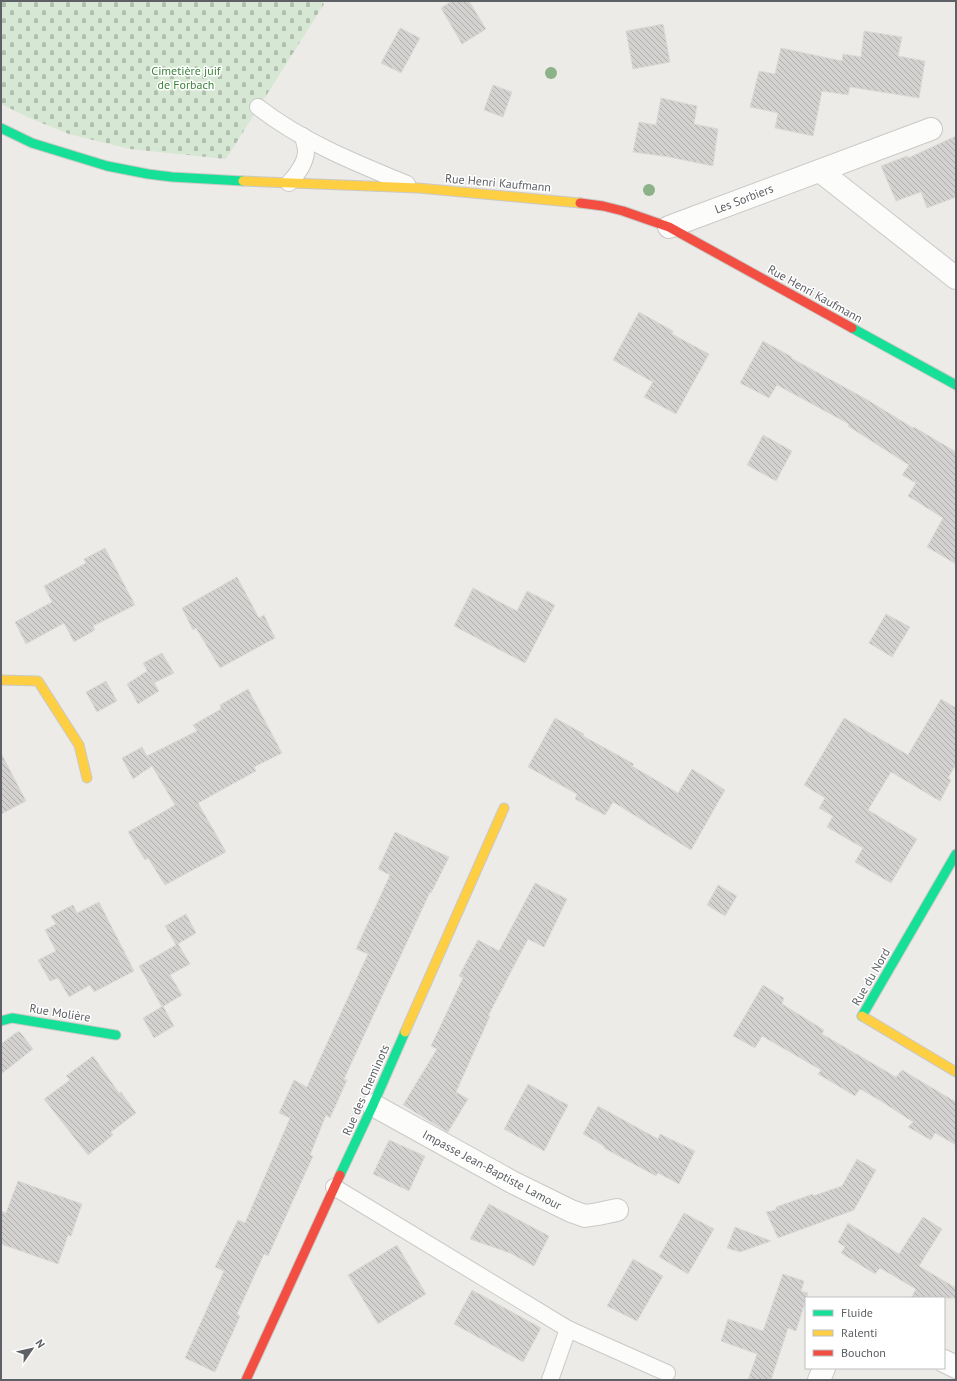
<svg xmlns="http://www.w3.org/2000/svg" width="957" height="1381" viewBox="0 0 957 1381" font-family="'PT Sans',sans-serif">
<style>
.cemetery{fill:url(#cemetery-stones)}
.building{fill:url(#building-back-hatch);stroke:#dbdad6}
.lines{fill:none;stroke-linecap:round;stroke-linejoin:round}
.lane-casing{stroke:#c9c9c9;stroke-width:18}
.street-casing{stroke:#c9c9c9;stroke-width:24}
.fast-casing{stroke:#c9c9c8;stroke-width:11}
.slow-casing{stroke:#c9c9c8;stroke-width:11}
.jam-casing{stroke:#c9c9c8;stroke-width:11}
.lane{stroke:#fcfcfb;stroke-width:16}
.street{stroke:#fcfcfb;stroke-width:22}
.fast{stroke:#16e098;stroke-width:9}
.slow{stroke:#ffcf43;stroke-width:9}
.jam{stroke:#f24e42;stroke-width:9}
.tree{fill:#8bb289}
.labels{text-anchor:middle;stroke-width:3;stroke-linejoin:round;paint-order:stroke}
.park-label{font-size:12px;fill:#3c843c;stroke:#fff}
.street-label{font-size:12px;fill:#5d6064;stroke:#fff}
</style>
<defs>
<pattern id="cemetery-stones" width="16" height="16" patternUnits="userSpaceOnUse"><rect width="16" height="16" fill="#d6e7d3"/><path d="M2 7V4a2 2 0 0 1 4 0v3zM10 15v-3a2 2 0 0 1 4 0v3z" fill="#b1bfaf"/></pattern>
<pattern id="building-back-hatch" width="6" height="6" patternUnits="userSpaceOnUse"><rect width="6" height="6" fill="#d3d2d0"/><path d="M-1 5l2 2M0 0l6 6M5-1l2 2" fill="none" stroke="#aeaeac"/></pattern>
</defs>
<rect width="100%" height="100%" fill="#ecebe7"/>
<!-- cemetery -->
<path class="cemetery" d="M 1,1 L 320,1 L 324,4 L 226,159 L 130,149 L 69,134 L 32,119 L 1,104 Z"/>
<!-- building -->
<g class="building">
<path d="M 452,1 L 469,1 L 486,29 L 462,44 L 441,8 Z"/>
<path d="M 663,24 L 670,62 L 633,69 L 626,31 Z"/>
<path d="M 400,28 L 420,38 L 401,73 L 381,63 Z"/>
<path d="M 864,31 L 902,37 L 898,56 L 925,61 L 919,98 L 850,87 L 848,95 L 822,91 L 813,136 L 775,128 L 778,113 L 750,107 L 759,71 L 775,74 L 781,48 L 842,61 L 843,54 L 861,57 Z"/>
<path d="M 493,85 L 512,92 L 503,117 L 484,110 Z"/>
<path d="M 661,98 L 697,106 L 694,124 L 718,129 L 713,166 L 669,157 L 633,152 L 639,122 L 656,125 Z"/>
<path d="M 956,136 L 956,197 L 927,208 L 921,192 L 896,201 L 881,166 L 907,156 L 908,158 Z"/>
<path d="M 639,312 L 673,331 L 672,334 L 709,354 L 676,414 L 644,397 L 653,382 L 613,360 Z"/>
<path d="M 763,341 L 792,357 L 791,358 L 866,399 L 913,428 L 914,427 L 956,452 L 956,564 L 927,547 L 943,518 L 908,496 L 916,483 L 902,475 L 909,465 L 848,426 L 849,424 L 777,385 L 769,398 L 740,383 Z"/>
<path d="M 763,435 L 792,451 L 776,481 L 747,465 Z"/>
<path d="M 105,548 L 135,605 L 93,626 L 95,630 L 74,642 L 64,623 L 26,644 L 15,622 L 52,602 L 44,586 L 86,563 L 84,559 Z"/>
<path d="M 237,577 L 259,618 L 264,615 L 275,638 L 220,668 L 196,628 L 193,630 L 182,608 Z"/>
<path d="M 473,588 L 517,611 L 527,591 L 555,605 L 525,663 L 454,626 Z"/>
<path d="M 886,614 L 910,627 L 892,657 L 869,643 Z"/>
<path d="M 162,653 L 174,673 L 154,683 L 143,663 Z"/>
<path d="M 147,671 L 159,691 L 138,704 L 127,684 Z"/>
<path d="M 106,681 L 117,701 L 97,712 L 86,692 Z"/>
<path d="M 248,689 L 282,753 L 254,767 L 256,771 L 198,803 L 226,852 L 165,885 L 148,858 L 145,860 L 128,832 L 175,805 L 152,766 L 133,779 L 122,758 L 142,747 L 147,756 L 197,731 L 193,725 L 221,709 L 220,705 Z"/>
<path d="M 941,699 L 956,708 L 956,764 L 948,778 L 951,780 L 940,801 L 891,772 L 868,810 L 917,839 L 891,883 L 855,862 L 863,848 L 827,827 L 833,816 L 819,808 L 825,798 L 804,785 L 844,718 L 908,755 Z"/>
<path d="M 555,718 L 584,734 L 583,736 L 634,764 L 632,766 L 678,793 L 692,769 L 725,790 L 691,850 L 613,802 L 605,815 L 575,799 L 577,794 L 528,767 Z"/>
<path d="M 1,753 L 26,801 L 1,814 Z"/>
<path d="M 395,832 L 449,857 L 431,893 L 430,892 L 344,1079 L 347,1080 L 330,1118 L 326,1115 L 310,1155 L 313,1156 L 268,1256 L 264,1254 L 237,1314 L 240,1316 L 215,1372 L 185,1358 L 224,1271 L 215,1267 L 238,1220 L 245,1223 L 290,1118 L 279,1113 L 294,1080 L 307,1087 L 368,954 L 356,949 L 390,875 L 378,869 Z"/>
<path d="M 535,883 L 567,899 L 544,947 L 528,939 L 488,1016 L 490,1016 L 456,1092 L 468,1099 L 448,1132 L 403,1105 L 437,1049 L 431,1046 L 463,978 L 459,976 L 478,940 L 499,951 Z"/>
<path d="M 718,885 L 737,896 L 725,916 L 707,905 Z"/>
<path d="M 99,902 L 134,971 L 94,992 L 90,985 L 69,997 L 58,978 L 50,981 L 38,960 L 56,951 L 45,930 L 56,924 L 51,916 L 73,905 L 77,913 Z"/>
<path d="M 186,914 L 196,933 L 178,944 L 190,964 L 170,975 L 182,995 L 162,1007 L 139,966 L 176,945 L 165,926 Z"/>
<path d="M 763,985 L 784,998 L 782,1004 L 824,1030 L 822,1034 L 896,1077 L 902,1070 L 956,1102 L 956,1145 L 935,1133 L 931,1140 L 908,1127 L 913,1122 L 881,1101 L 860,1089 L 855,1096 L 818,1074 L 821,1070 L 762,1036 L 755,1048 L 733,1036 Z"/>
<path d="M 163,1006 L 174,1026 L 154,1038 L 143,1018 Z"/>
<path d="M 17,1032 L 20,1032 L 33,1049 L 1,1074 L 1,1044 Z"/>
<path d="M 93,1056 L 119,1093 L 121,1092 L 136,1113 L 111,1132 L 113,1135 L 88,1155 L 44,1099 L 70,1080 L 66,1076 Z"/>
<path d="M 528,1084 L 568,1105 L 544,1151 L 504,1129 Z"/>
<path d="M 598,1106 L 658,1139 L 660,1134 L 695,1151 L 679,1184 L 658,1173 L 656,1176 L 604,1148 L 604,1146 L 583,1134 Z"/>
<path d="M 389,1140 L 425,1156 L 409,1191 L 373,1174 Z"/>
<path d="M 857,1159 L 876,1170 L 854,1210 L 778,1238 L 766,1212 L 776,1210 L 776,1207 L 813,1194 L 813,1196 L 842,1186 Z"/>
<path d="M 18,1181 L 82,1204 L 71,1236 L 68,1235 L 58,1264 L 1,1244 L 1,1211 L 6,1213 Z"/>
<path d="M 489,1204 L 549,1236 L 534,1266 L 510,1253 L 470,1239 Z"/>
<path d="M 684,1213 L 714,1229 L 688,1274 L 659,1257 Z"/>
<path d="M 923,1217 L 942,1229 L 919,1266 L 956,1288 L 956,1298 L 911,1298 L 916,1289 L 880,1268 L 875,1274 L 841,1253 L 845,1247 L 838,1242 L 848,1223 L 899,1254 Z"/>
<path d="M 735,1227 L 771,1241 L 740,1252 L 727,1248 Z"/>
<path d="M 397,1245 L 426,1294 L 378,1324 L 348,1275 Z"/>
<path d="M 633,1259 L 663,1276 L 637,1321 L 607,1306 Z"/>
<path d="M 783,1274 L 804,1281 L 801,1291 L 808,1293 L 796,1331 L 788,1328 L 771,1380 L 748,1380 L 757,1354 L 721,1341 L 728,1319 L 763,1331 Z"/>
<path d="M 472,1290 L 541,1328 L 523,1362 L 454,1324 Z"/>
</g>
<g class="lines">
<!-- lane casing -->
<g class="lane-casing">
<g id="lane">
<path d="M 258,107 C 303,142 356,163 407,184"/>
<path d="M 289,183 C 297,175 307,161 306,149 C 305,145 304,140 303,136"/>
<path d="M 334,1187 L 568,1329 L 667,1373"/>
<path d="M 550,1380 L 568,1329"/>
</g>
</g>
<!-- street casing -->
<g class="street-casing">
<g id="street">
<path d="M 820,171 L 956,278"/>
<path d="M 669,227 L 931,129"/>
<path d="M 373,1105 L 512,1182 L 571,1211 L 585,1216 L 598,1214 L 617,1210"/>
<path d="M 944,1361 L 956,1367"/>
<path d="M 819,1380 L 824,1368"/>
</g>
</g>
<!-- fast casing -->
<g class="fast-casing">
<g id="fast">
<path d="M 1,128 L 32,143 L 107,166 L 148,174 L 172,177 L 243,181"/>
<path d="M 852,328 L 956,385"/>
<path d="M 862,1016 L 956,854"/>
<path d="M 1,1021 L 12,1018 L 116,1035"/>
<path d="M 340,1175 L 373,1105 L 405,1032"/>
</g>
</g>
<!-- slow casing -->
<g class="slow-casing">
<g id="slow">
<path d="M 243,181 L 418,188 L 580,203"/>
<path d="M 1,680 L 38,681 L 79,745 L 87,778"/>
<path d="M 862,1016 L 956,1072"/>
<path d="M 405,1032 L 504,808"/>
</g>
</g>
<!-- jam casing -->
<g class="jam-casing">
<g id="jam">
<path d="M 580,203 L 603,206 L 623,211 L 669,227 L 852,328"/>
<path d="M 246,1380 L 340,1175"/>
</g>
</g>
<!-- lane -->
<use href="#lane" class="lane"/>
<!-- street -->
<use href="#street" class="street"/>
<!-- fast -->
<use href="#fast" class="fast"/>
<!-- slow -->
<use href="#slow" class="slow"/>
<!-- jam -->
<use href="#jam" class="jam"/>
</g>
<!-- trees -->
<g class="tree">
<circle cx="551" cy="73" r="6"/>
<circle cx="649" cy="190" r="6"/>
</g>
<g class="labels">
<!-- park labels -->
<g class="park-label">
<text x="186" y="75">Cimetière juif<tspan x="186" dy="14">de Forbach</tspan></text>
</g>
<!-- street labels -->
<g class="street-label">
<text transform="translate(498 183) rotate(5)" y="4">Rue Henri Kaufmann</text>
<text transform="translate(744 199) rotate(-21)" y="4">Les Sorbiers</text>
<text transform="translate(815 294) rotate(29)" y="4">Rue Henri Kaufmann</text>
<text transform="translate(871 977) rotate(-60)" y="4">Rue du Nord</text>
<text transform="translate(60 1013) rotate(9)" y="4">Rue Molière</text>
<text transform="translate(366 1090) rotate(-66)" y="4">Rue des Cheminots</text>
<text transform="translate(492 1170) rotate(28)" y="4">Impasse Jean-Baptiste Lamour</text>
</g>
</g>
<!-- border -->
<rect width="957" height="1381" fill="none" stroke="#5d6064" stroke-width="4"/>
<!-- legend -->
<rect x="805" y="1297" width="140" height="72" fill="#ffffff" stroke="#bebfc1"/>
<rect x="813" y="1310" width="20" height="6" fill="#16e098" stroke="#bebfc1"/>
<text x="841" y="1317" font-size="12" fill="#5d6064">Fluide</text>
<rect x="813" y="1330" width="20" height="6" fill="#ffcf43" stroke="#bebfc1"/>
<text x="841" y="1337" font-size="12" fill="#5d6064">Ralenti</text>
<rect x="813" y="1350" width="20" height="6" fill="#f24e42" stroke="#bebfc1"/>
<text x="841" y="1357" font-size="12" fill="#5d6064">Bouchon</text>
<!-- north arrow -->
<g transform="translate(32 1349) rotate(56)" stroke="#ffffff" stroke-width="3" paint-order="stroke">
<path d="M0-3L7 15L0 10L-7 15Z" fill="#5d6064"/>
<text y="-6" font-size="11" font-weight="bold" text-anchor="middle" fill="#5d6064">N</text>
</g>
</svg>
